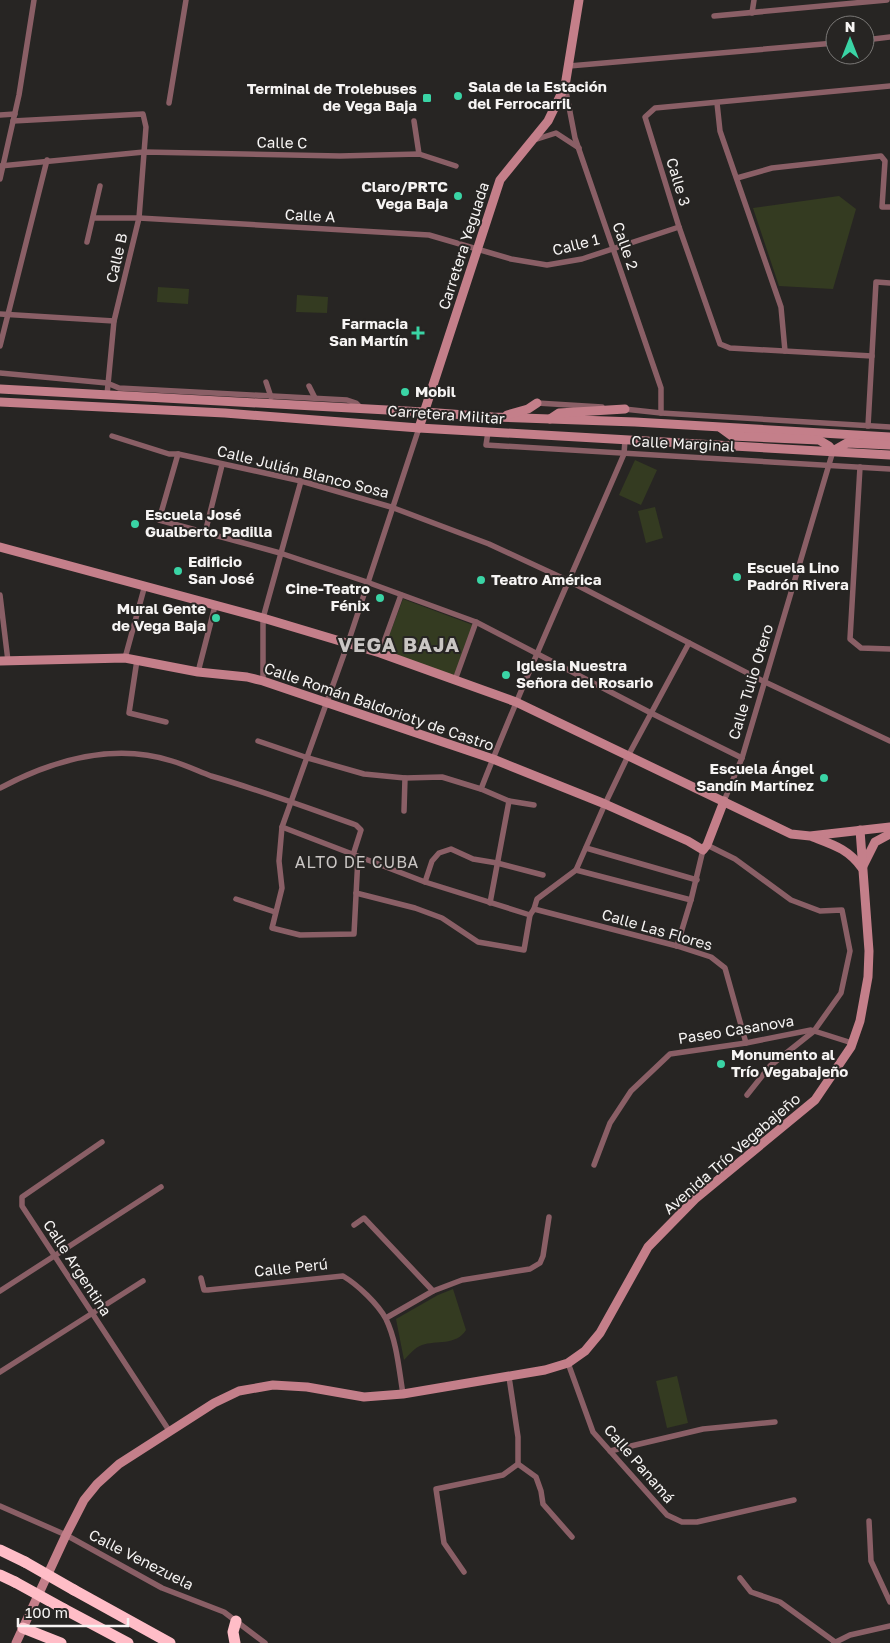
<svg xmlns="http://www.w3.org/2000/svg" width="890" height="1643" viewBox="0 0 890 1643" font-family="'Golos Text',sans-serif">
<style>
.green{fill:#343b21}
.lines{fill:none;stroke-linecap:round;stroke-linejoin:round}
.street{stroke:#8a5f66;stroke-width:5.5}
.secondary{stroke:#c47f8a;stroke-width:9}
.highway{stroke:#ffbdc7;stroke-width:11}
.highway-bridge{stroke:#ffbdc7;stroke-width:11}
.poi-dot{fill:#3ad4a5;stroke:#272523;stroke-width:2}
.labels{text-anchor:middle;stroke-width:4;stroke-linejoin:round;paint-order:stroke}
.poi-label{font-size:15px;font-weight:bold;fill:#f6f4f3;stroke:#272523;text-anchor:start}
.street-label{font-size:15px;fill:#f6f4f3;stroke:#272523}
.neighbourhood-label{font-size:16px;letter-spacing:1px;fill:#cac6c4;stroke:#272523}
.district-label{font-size:20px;font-weight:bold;letter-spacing:1px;fill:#cac6c4;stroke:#272523}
</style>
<rect width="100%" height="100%" fill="#272523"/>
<!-- green -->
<g class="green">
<path d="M 839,196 L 856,209 L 833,289 L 779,286 L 753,208 Z"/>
<path d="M 158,287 L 189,289 L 188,304 L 157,302 Z"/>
<path d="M 297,295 L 328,297 L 327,313 L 296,312 Z"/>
<path d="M 635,460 L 657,470 L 641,505 L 619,495 Z"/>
<path d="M 655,507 L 663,538 L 646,543 L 638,511 Z"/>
<path d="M 403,599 L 473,625 L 454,678 L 383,652 Z"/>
<path d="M 453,1289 L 466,1330 C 456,1346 436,1340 422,1345 C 414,1348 410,1354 404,1360 L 396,1319 L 438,1295 Z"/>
<path d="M 677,1376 L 688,1423 L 667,1428 L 656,1381 Z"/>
</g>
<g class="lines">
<!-- street -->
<g class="street">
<path d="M 752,13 L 754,0"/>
<path d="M 714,16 L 887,0"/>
<path d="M 865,40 L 890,37"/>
<path d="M 569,66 L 835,43"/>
<path d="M 565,86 L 575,138 L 661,388 L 661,413"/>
<path d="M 169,103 L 186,0"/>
<path d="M 717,103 L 720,131 L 781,307 L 785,351"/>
<path d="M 0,115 L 15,114"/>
<path d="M 13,121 L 143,114 L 146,127 L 139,218 L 114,321 L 107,395"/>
<path d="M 414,121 L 419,154"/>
<path d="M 534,140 L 556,133 L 579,148"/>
<path d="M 0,166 L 144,152 L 340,156 L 419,154 L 456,166"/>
<path d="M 737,178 L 772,168 L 881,156 L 885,161 L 882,207 L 890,207"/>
<path d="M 0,179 L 19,95 L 34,0"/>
<path d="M 93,218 L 139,218 L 429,235 L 511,259 L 547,265 L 582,259 L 679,227"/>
<path d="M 87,242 L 100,186"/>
<path d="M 0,314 L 114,321"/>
<path d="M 0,346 L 47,160"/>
<path d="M 872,356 L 730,348 L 720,344 L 679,227 L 645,117 L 655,108 L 890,86"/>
<path d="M 0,373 L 107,383 L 119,388 L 347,400 L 356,403 L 361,408"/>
<path d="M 266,382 L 271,397"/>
<path d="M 309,386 L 315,398"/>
<path d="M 537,403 L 602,407"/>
<path d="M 624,409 L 661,413 L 890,427"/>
<path d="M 868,426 L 876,282 L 890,283"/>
<path d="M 488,432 L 486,445 L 890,469"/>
<path d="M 112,436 L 169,454 L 178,454 L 301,481 L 391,507 L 489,544 L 569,581 L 765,682 L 890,741"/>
<path d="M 178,454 L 159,520 L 280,553 L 364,581 L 476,622 L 651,713 L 742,758"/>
<path d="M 860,467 L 850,639 L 861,648 L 890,649"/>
<path d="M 205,533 L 222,465"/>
<path d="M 0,595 L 8,661"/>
<path d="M 380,653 L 401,595"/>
<path d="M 125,658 L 145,585"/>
<path d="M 137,660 L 129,713 L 166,722"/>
<path d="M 198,672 L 215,606"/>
<path d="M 455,680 L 476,622"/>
<path d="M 263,681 L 263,618 L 301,481"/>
<path d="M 258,741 L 308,758 L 364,774 L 405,778 L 442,777 L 481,789 L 509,801 L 534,805"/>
<path d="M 0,788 C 53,760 113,742 172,761 C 185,765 198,771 211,776 C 260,790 308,808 356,825 L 361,830 L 353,855"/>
<path d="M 481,789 C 525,676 576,566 624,454 L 625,440"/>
<path d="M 724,801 L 742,758 L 833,451"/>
<path d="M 404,811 L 405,778"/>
<path d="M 282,827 L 425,882 L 530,915"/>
<path d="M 707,845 L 735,859 L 791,900 L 820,911 L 842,910 L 850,951 L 841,993 L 814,1031 L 770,1066 L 747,1095"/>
<path d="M 586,848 L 697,880"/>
<path d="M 358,857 L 354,934 L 300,935 L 272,928 L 282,888 L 279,861 L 282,827 L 348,643 L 419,428"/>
<path d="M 576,870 L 691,900"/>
<path d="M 425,882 L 432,861 L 439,853 L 451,849 L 473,859 L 497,863 L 543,875"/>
<path d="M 356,893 L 415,908 L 442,918 L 478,942 L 524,950 L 530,915 L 534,909 L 537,899 L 576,870 L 605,804 L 628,756 L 689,643"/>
<path d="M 236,899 L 275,912"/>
<path d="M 490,903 L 509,801"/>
<path d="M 534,909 L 677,946 L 711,957 L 725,968 L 746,1043"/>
<path d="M 677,946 L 691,900 L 703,850"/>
<path d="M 102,1142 L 22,1197 L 22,1206 L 170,1432"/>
<path d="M 594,1165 L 610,1123 L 631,1091 L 670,1054 L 746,1043 L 811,1030 L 852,1043"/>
<path d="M 354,1225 L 364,1218 L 433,1291"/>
<path d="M 201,1278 L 204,1290 L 208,1290 L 343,1276 C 358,1285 378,1304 386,1319 C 397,1342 399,1370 403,1394"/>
<path d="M 0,1291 L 161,1187"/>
<path d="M 386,1318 L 433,1291 L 462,1280 L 530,1269 L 540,1263 L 543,1256 L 549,1217"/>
<path d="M 568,1363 L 593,1432 L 667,1515 L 682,1522 L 697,1522 L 794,1500"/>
<path d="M 0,1372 L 143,1281"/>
<path d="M 610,1451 L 703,1429 L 775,1422"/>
<path d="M 518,1464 L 536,1477 L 541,1491 L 543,1504 L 572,1537"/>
<path d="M 0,1506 L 66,1535 L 162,1588 L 224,1612 L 265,1643"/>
<path d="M 869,1521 L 871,1561 L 890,1602"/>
<path d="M 464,1572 L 444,1543 L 436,1489 L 503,1475 L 518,1464 L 518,1437 L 509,1377"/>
<path d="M 740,1578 L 751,1592 L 780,1602 L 835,1642"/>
<path d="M 834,1643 L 850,1635 L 890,1626"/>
</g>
<!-- secondary -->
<g class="secondary">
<path d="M 0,389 L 424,412 L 493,417 L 635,422 L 890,437"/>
<path d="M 0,402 L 225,413 L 419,428 L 890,455"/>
<path d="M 507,415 L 528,409 L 537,403"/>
<path d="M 550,419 L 559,413 L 625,409"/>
<path d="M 419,428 L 500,180 L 548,121 L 565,86 L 579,0"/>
<path d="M 721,428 L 732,436 L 819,440 L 829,446 L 833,451"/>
<path d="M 833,451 L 847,443 L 890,445"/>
<path d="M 0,547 L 263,618 L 380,653 L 455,680 L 516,702 L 791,834 L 810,836 L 890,827"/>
<path d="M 0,661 L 125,658 L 198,672 L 247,677 L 263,681 L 493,759 L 605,804 L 688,841 L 703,850 L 707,845 L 724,801"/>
<path d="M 813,837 C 834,845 848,849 862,868"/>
<path d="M 863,866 L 875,842 L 890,834"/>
<path d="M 16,1643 L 66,1535 L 84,1500 L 97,1484 L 119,1464 L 214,1403 L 239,1391 L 273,1385 L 307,1387 L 364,1397 L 403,1394 L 545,1370 L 568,1363 L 585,1351 L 600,1333 L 648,1247 L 695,1199 L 815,1100 L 851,1047 L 860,1021 L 868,977 L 869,951 L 860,830"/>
</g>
<!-- highway -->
<g class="highway">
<path d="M 0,1550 L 25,1562"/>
<path d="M 0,1575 L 15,1582"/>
<path d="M 74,1590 L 170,1643"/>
<path d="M 64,1609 L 128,1643"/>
<path d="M 23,1628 L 61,1643"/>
<path d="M 235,1643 L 233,1632 L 236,1621"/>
</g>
<!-- highway-bridge -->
<g class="highway-bridge">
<path d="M 25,1562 L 74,1590"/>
<path d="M 15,1582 L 64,1609"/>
</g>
</g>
<!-- markers -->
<g class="poi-dot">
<circle cx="458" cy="96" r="5"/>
<rect x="422" y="93" width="10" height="10" rx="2.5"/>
<circle cx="458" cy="196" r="5"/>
<path d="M415.5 325.5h5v5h5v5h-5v5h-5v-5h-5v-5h5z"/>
<circle cx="405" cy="392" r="5"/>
<circle cx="135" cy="524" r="5"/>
<circle cx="178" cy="571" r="5"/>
<circle cx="737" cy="577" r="5"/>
<circle cx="481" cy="580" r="5"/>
<circle cx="380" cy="598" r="5"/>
<circle cx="216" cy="618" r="5"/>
<circle cx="506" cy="675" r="5"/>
<circle cx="824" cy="778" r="5"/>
<circle cx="721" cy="1064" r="5"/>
</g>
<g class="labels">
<!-- poi labels -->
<g class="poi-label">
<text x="468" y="92">Sala de la Estación<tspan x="468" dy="17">del Ferrocarril</tspan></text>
<text x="417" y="94" text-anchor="end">Terminal de Trolebuses<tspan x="417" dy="17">de Vega Baja</tspan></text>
<text x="448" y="192" text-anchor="end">Claro/PRTC<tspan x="448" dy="17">Vega Baja</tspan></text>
<text x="408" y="329" text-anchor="end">Farmacia<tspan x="408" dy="17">San Martín</tspan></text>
<text x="415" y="397">Mobil</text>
<text x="145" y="520">Escuela José<tspan x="145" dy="17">Gualberto Padilla</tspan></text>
<text x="188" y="567">Edificio<tspan x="188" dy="17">San José</tspan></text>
<text x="747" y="573">Escuela Lino<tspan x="747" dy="17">Padrón Rivera</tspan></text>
<text x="491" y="585">Teatro América</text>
<text x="370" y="594" text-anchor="end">Cine-Teatro<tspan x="370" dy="17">Fénix</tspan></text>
<text x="206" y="614" text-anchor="end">Mural Gente<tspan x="206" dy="17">de Vega Baja</tspan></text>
<text x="516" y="671">Iglesia Nuestra<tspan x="516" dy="17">Señora del Rosario</tspan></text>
<text x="814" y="774" text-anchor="end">Escuela Ángel<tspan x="814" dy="17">Sandín Martínez</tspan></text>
<text x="731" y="1060">Monumento al<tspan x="731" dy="17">Trío Vegabajeño</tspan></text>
</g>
<!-- street labels -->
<g class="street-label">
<text transform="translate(282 143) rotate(1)" y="5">Calle C</text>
<text transform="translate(678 182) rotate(73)" y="5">Calle 3</text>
<text transform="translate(310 216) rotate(3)" y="5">Calle A</text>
<text transform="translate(576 245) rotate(-14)" y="5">Calle 1</text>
<text transform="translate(464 246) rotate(-72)" y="5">Carretera Yeguada</text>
<text transform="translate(625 246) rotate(71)" y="5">Calle 2</text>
<text transform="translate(117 258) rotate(-77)" y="5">Calle B</text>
<text transform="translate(446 415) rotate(4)" y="5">Carretera Militar</text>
<text transform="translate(683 444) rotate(3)" y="5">Calle Marginal</text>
<text transform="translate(303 472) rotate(14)" y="5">Calle Julián Blanco Sosa</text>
<text transform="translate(751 682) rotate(-73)" y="5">Calle Tulio Otero</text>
<text transform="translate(379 707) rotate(19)" y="5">Calle Román Baldorioty de Castro</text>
<text transform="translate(657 930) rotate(16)" y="5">Calle Las Flores</text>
<text transform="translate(736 1030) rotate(-9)" y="5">Paseo Casanova</text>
<text transform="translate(732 1154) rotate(-41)" y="5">Avenida Trío Vegabajeño</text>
<text transform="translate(77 1268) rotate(57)" y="5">Calle Argentina</text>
<text transform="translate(291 1268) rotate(-6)" y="5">Calle Perú</text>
<text transform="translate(639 1464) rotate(49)" y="5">Calle Panamá</text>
<text transform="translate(141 1560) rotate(27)" y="5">Calle Venezuela</text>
</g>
<!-- neighbourhood labels -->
<g class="neighbourhood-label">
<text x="357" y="868">ALTO DE CUBA</text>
</g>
<!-- district labels -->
<g class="district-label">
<text x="399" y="652">VEGA BAJA</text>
</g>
</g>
<!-- north arrow -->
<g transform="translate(850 40)"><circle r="24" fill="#272523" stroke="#7a7876"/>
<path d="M0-4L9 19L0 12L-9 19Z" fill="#3ad4a5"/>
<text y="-8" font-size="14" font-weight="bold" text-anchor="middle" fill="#f6f4f3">N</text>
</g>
<!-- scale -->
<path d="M18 1618v8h110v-8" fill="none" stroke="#f6f4f3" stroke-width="2.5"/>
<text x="25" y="1618" font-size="15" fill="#f6f4f3" stroke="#272523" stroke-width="4" paint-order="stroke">100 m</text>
</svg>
